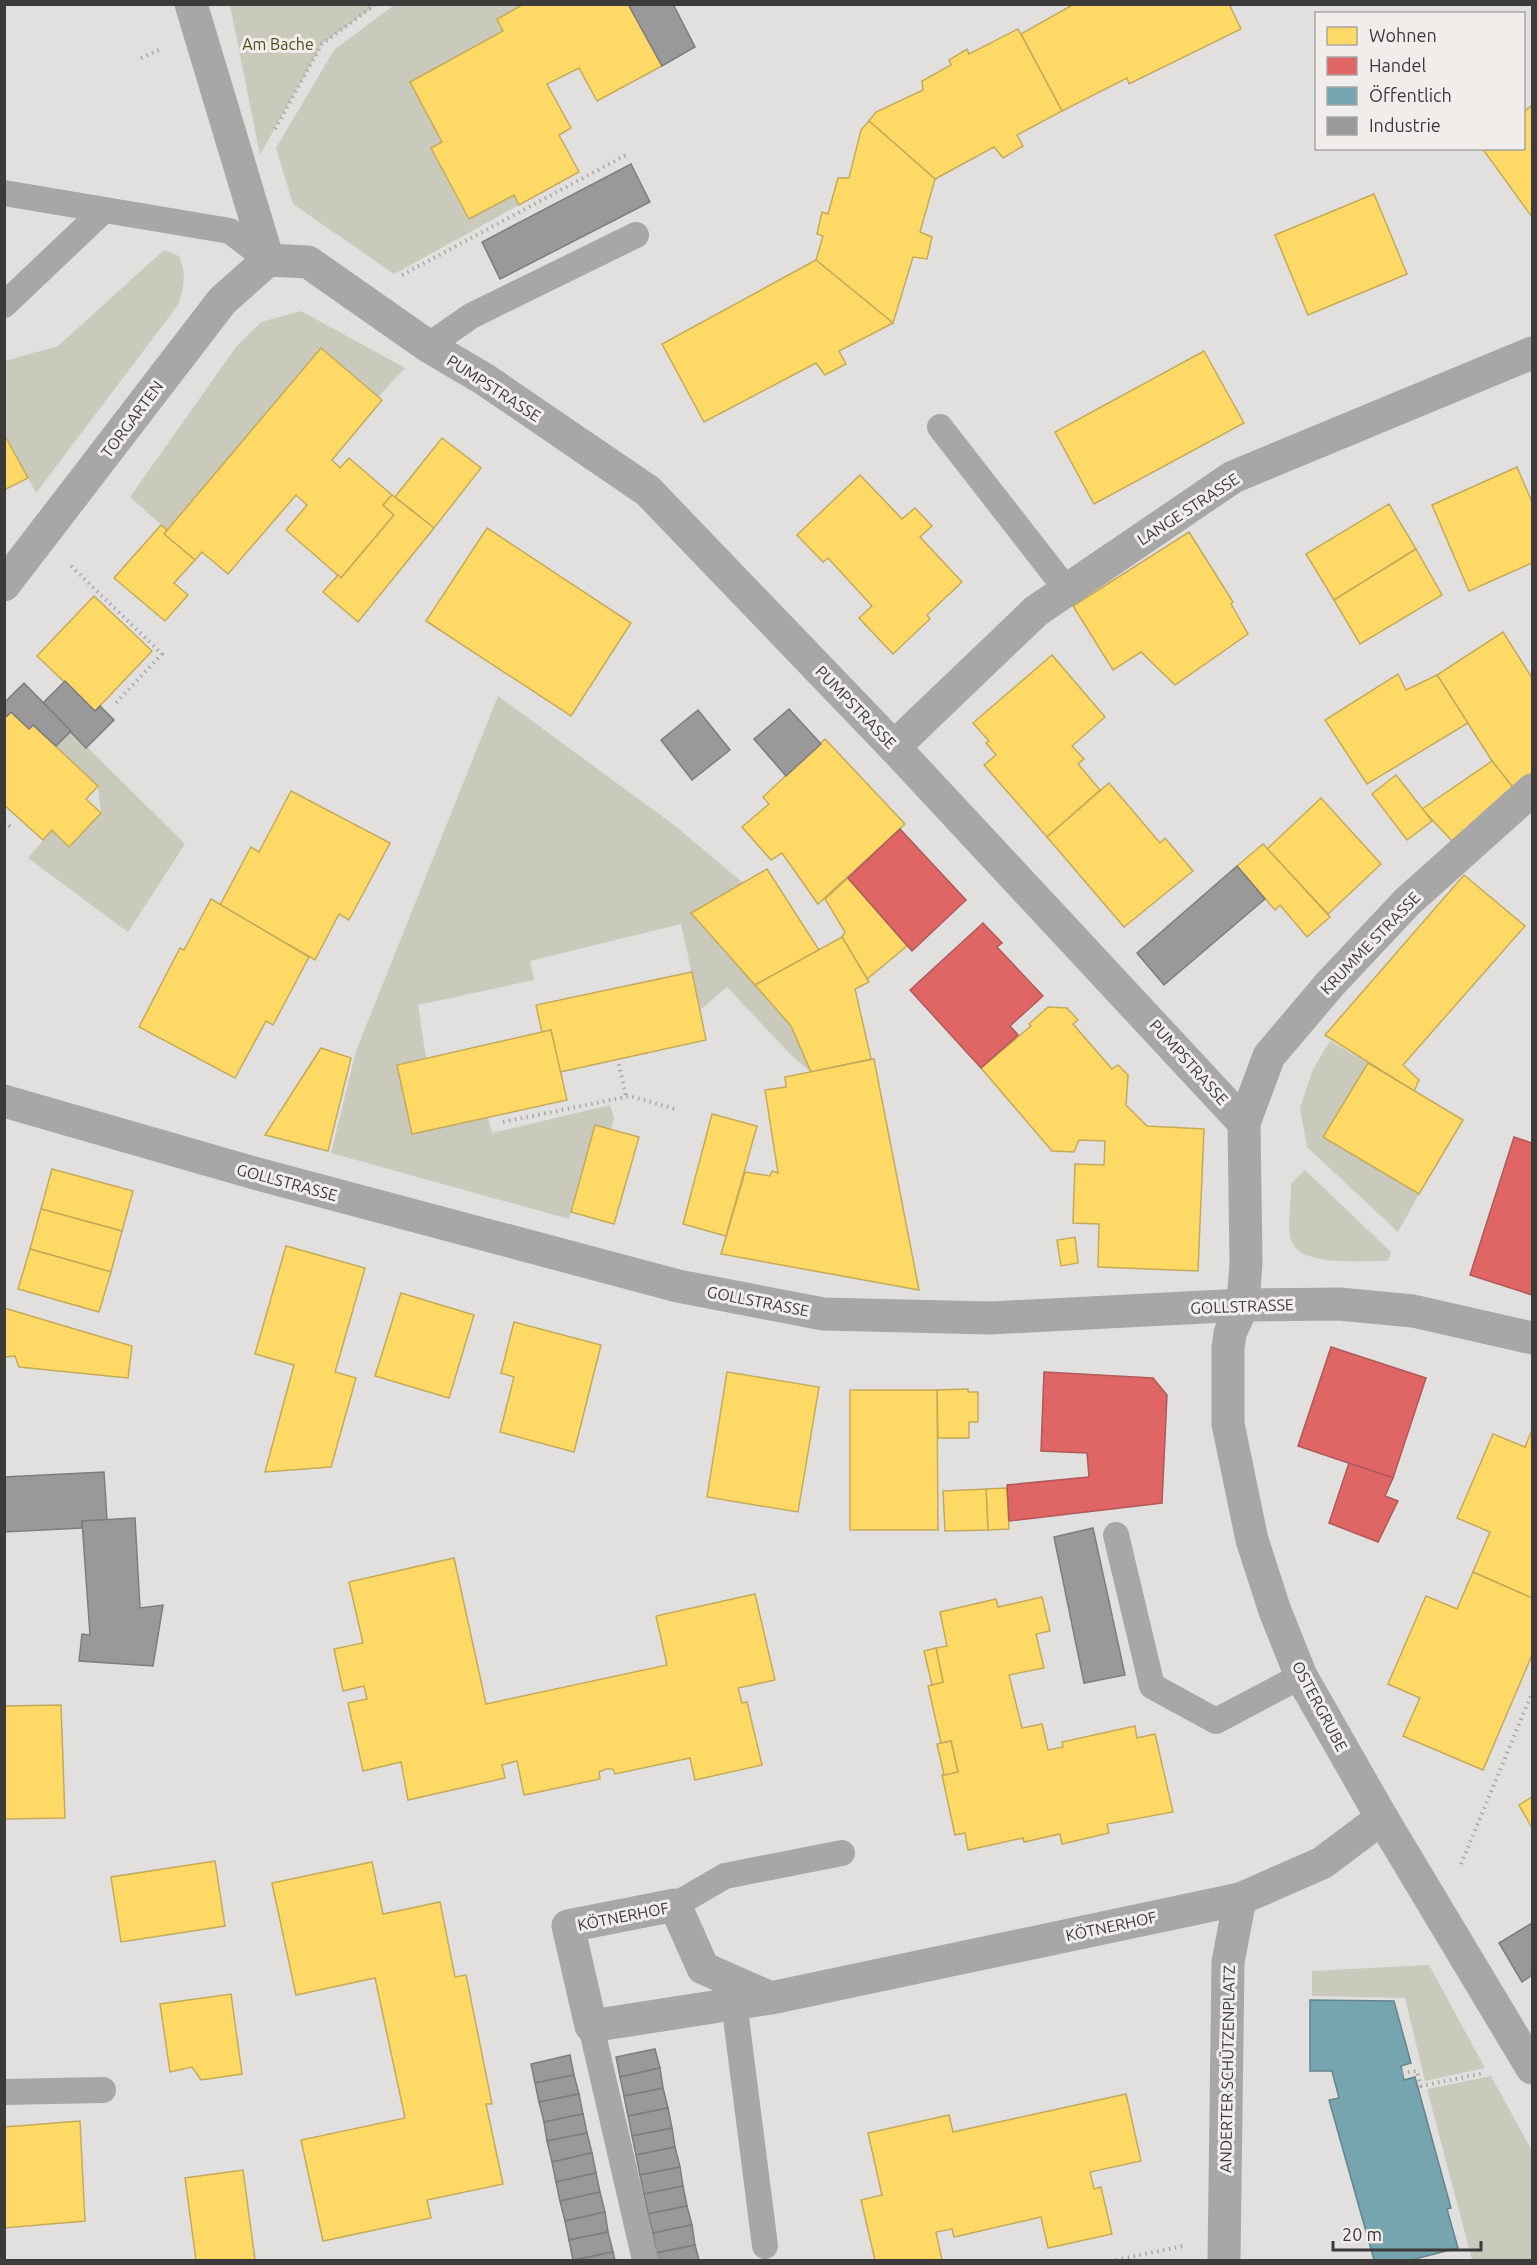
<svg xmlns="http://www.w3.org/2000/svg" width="1537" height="2265" viewBox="0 0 1537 2265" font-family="Ubuntu,sans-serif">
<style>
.green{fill:#c9c9bc}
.homes{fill:#ffd966;stroke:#c4aa59;stroke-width:1.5}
.shops{fill:#e06666;stroke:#af5959;stroke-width:1.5}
.public{fill:#76a5af;stroke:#65858c;stroke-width:1.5}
.industry{fill:#999;stroke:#7d7d7c;stroke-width:1.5}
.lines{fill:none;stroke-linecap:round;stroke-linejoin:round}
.path{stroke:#a8a8a8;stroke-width:4;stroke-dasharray:1.5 4.5;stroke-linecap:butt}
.lane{stroke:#a7a7a6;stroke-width:26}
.street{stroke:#a7a7a6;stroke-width:33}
.labels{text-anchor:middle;stroke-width:6;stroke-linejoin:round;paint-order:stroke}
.park-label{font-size:16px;fill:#4c501c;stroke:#f0edeb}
.street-label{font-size:16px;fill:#3c3b3a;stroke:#f0edeb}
</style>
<rect width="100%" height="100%" fill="#e2e0df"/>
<!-- green -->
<g class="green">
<path d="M 230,5 L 376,5 L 322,44 L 260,155 Z"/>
<path d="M 394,5 L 524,5 L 497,19 L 503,31 L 410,82 L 442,142 L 431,149 L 468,219 L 514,195 L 519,205 L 394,274 L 293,204 L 276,148 L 334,50 Z"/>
<path d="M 164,250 L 179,256 C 187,275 184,286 178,305 L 36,493 L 5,434 L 5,361 L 58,346 Z"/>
<path d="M 301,311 L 405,368 L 378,397 L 167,530 L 130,497 L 236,347 L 261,322 Z"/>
<path d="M 498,696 L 674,825 L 743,883 L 691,913 L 791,1026 L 811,1072 L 790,1054 L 727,987 L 700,1010 L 681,924 L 530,961 L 534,980 L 418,1005 L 426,1058 L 397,1065 L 412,1134 L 488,1118 L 492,1133 L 610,1105 L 614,1118 L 611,1129 L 595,1125 L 569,1219 L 331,1153 L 356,1051 Z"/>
<path d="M 71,731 L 185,844 L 128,932 L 28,858 L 52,830 L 71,845 L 101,813 L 98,786 L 56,746 Z"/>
<path d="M 1330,1041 L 1368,1063 L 1323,1136 L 1419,1194 L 1398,1232 L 1307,1147 L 1300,1108 L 1313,1069 Z"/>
<path d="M 1305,1170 L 1391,1252 L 1388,1261 C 1364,1260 1294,1269 1290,1236 C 1288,1220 1291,1201 1291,1184 Z"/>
<path d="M 1429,1965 L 1485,2068 L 1425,2081 L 1405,1998 L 1312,1996 L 1312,1971 Z"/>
<path d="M 1491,2076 L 1532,2151 L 1532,2260 L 1472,2260 L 1427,2089 Z"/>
</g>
<!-- homes -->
<g class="homes">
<path d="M 524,4 L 628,4 L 662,66 L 597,101 L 579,68 L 547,84 L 571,128 L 559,135 L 579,172 L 519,205 L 514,195 L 469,219 L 431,148 L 442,142 L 410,82 L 503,31 L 497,19 Z"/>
<path d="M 1074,4 L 1229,4 L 1241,29 L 1129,84 L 1127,78 L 1062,111 L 1021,34 Z"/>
<path d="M 1018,29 L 1062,111 L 1017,135 L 1023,146 L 1003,158 L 994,147 L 935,179 L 869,121 L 876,112 L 923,90 L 922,81 L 951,65 L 949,60 L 967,49 L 969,54 Z"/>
<path d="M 1532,105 L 1532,217 L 1482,148 L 1524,148 L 1524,112 Z"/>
<path d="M 869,121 L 935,179 L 920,232 L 932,237 L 927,259 L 913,257 L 893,323 L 816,260 L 823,236 L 817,234 L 822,212 L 828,214 L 838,178 L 849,178 L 861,130 Z"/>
<path d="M 1374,194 L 1407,274 L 1308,315 L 1275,235 Z"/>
<path d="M 816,260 L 893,323 L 839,351 L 846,364 L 825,375 L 816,363 L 704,422 L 662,344 Z"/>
<path d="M 321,348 L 382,400 L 332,460 L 340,468 L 349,458 L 392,495 L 383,505 L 394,515 L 341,578 L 286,530 L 307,505 L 296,495 L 228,574 L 202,552 L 195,560 L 164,534 Z"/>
<path d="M 1204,351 L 1244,423 L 1094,504 L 1055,432 Z"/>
<path d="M 4,434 L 28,478 L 4,490 Z"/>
<path d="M 442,438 L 481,468 L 434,528 L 395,497 Z"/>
<path d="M 1517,467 L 1532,502 L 1532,563 L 1469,591 L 1432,505 Z"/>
<path d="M 860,475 L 902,519 L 915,508 L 932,526 L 920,537 L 962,582 L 927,615 L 930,619 L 893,654 L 859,618 L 872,606 L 828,558 L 823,562 L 797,535 Z"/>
<path d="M 392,495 L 434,528 L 358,622 L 323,592 L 338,575 L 341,578 L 394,515 L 383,505 Z"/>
<path d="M 1389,504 L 1416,549 L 1334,600 L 1306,554 Z"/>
<path d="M 161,525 L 167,530 L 164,534 L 195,560 L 174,583 L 188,595 L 165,621 L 114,578 Z"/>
<path d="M 487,528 L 631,623 L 571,716 L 426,621 Z"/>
<path d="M 1189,532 L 1233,602 L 1231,604 L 1248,634 L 1175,685 L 1141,652 L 1113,670 L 1073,606 Z"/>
<path d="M 1416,549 L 1442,595 L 1360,644 L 1334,600 Z"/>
<path d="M 94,596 L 152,651 L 95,711 L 37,656 Z"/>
<path d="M 1503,632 L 1532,678 L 1532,773 L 1515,790 L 1492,761 L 1437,675 Z"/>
<path d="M 1052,655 L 1105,717 L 1072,746 L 1084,759 L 1078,764 L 1100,790 L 1047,837 L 984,765 L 996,755 L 986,743 L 989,741 L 973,723 Z"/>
<path d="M 1398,674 L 1406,690 L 1437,675 L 1468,723 L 1367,784 L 1325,720 Z"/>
<path d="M 11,712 L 29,729 L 33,725 L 98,786 L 86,799 L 101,813 L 69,847 L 52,830 L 43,840 L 4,805 L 4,719 Z"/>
<path d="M 825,739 L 905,824 L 818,904 L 782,853 L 771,860 L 742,827 L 769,804 L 763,797 Z"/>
<path d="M 1492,761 L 1515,790 L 1452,841 L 1422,809 Z"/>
<path d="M 1396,775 L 1432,821 L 1407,840 L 1372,794 Z"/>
<path d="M 1109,783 L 1160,843 L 1165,838 L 1193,871 L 1124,927 L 1047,837 Z"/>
<path d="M 291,791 L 390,843 L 349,920 L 339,914 L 315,960 L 220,905 L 251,847 L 259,852 Z"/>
<path d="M 1321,798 L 1381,864 L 1328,914 L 1267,849 Z"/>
<path d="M 1263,844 L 1330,917 L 1307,937 L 1280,905 L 1275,910 L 1237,866 Z"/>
<path d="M 767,869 L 819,950 L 755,985 L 691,913 Z"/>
<path d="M 1464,875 L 1525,926 L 1403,1065 L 1419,1080 L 1414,1091 L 1325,1035 Z"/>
<path d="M 848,878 L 907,946 L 867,979 L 842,937 L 845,932 L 825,899 Z"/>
<path d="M 211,899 L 309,957 L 273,1025 L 266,1021 L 235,1078 L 139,1027 L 180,948 L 184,950 Z"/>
<path d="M 842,937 L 869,982 L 855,989 L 871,1059 L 811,1072 L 791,1026 L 755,985 Z"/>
<path d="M 692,972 L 706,1040 L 560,1072 L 551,1030 L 542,1032 L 536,1005 Z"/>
<path d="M 1048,1007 L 1067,1008 L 1078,1020 L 1073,1024 L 1112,1069 L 1118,1065 L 1128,1075 L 1126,1105 L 1147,1126 L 1204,1129 L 1198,1271 L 1098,1267 L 1099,1224 L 1073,1223 L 1075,1164 L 1104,1165 L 1105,1141 L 1079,1140 L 1074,1152 L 1052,1151 L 981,1068 L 1031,1026 L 1029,1024 Z"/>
<path d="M 551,1030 L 567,1100 L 412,1134 L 397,1065 Z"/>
<path d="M 321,1048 L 351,1058 L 328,1151 L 265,1135 Z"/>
<path d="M 874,1059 L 919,1290 L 721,1254 L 745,1172 L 770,1176 L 772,1171 L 778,1173 L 765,1090 L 786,1087 L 785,1077 Z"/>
<path d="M 1368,1063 L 1463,1120 L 1419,1194 L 1323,1137 Z"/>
<path d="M 712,1114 L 757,1126 L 726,1236 L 683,1224 Z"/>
<path d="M 595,1125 L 639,1137 L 614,1224 L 571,1212 Z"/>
<path d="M 52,1169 L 133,1191 L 122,1231 L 41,1209 Z"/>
<path d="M 41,1209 L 122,1231 L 111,1272 L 30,1249 Z"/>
<path d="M 1075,1237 L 1078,1263 L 1061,1266 L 1057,1240 Z"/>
<path d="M 286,1246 L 365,1268 L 335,1372 L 356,1378 L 331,1467 L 265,1472 L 294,1365 L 255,1354 Z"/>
<path d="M 30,1249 L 111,1272 L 99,1312 L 18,1289 Z"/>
<path d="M 401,1293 L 474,1315 L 449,1398 L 375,1376 Z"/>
<path d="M 4,1308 L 132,1346 L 128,1378 L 19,1367 L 15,1356 L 4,1357 Z"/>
<path d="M 514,1322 L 601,1345 L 574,1452 L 500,1432 L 514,1377 L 501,1373 Z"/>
<path d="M 727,1372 L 819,1387 L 798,1512 L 707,1497 Z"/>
<path d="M 968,1389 L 968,1392 L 978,1392 L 978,1422 L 969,1422 L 969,1438 L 938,1438 L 937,1390 Z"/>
<path d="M 850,1390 L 937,1390 L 938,1530 L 850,1530 Z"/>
<path d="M 1532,1430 L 1532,1598 L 1473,1572 L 1490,1532 L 1457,1518 L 1493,1434 L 1525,1447 Z"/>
<path d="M 1007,1488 L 1009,1529 L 988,1530 L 986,1489 Z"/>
<path d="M 986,1489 L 988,1530 L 945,1531 L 943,1491 Z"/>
<path d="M 454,1558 L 486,1704 L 667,1665 L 656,1616 L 755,1594 L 775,1680 L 738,1688 L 742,1703 L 747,1702 L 762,1765 L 695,1780 L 690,1758 L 615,1774 L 613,1769 L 606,1769 L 599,1772 L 600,1779 L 524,1795 L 517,1761 L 502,1765 L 505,1778 L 408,1800 L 401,1762 L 363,1771 L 348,1703 L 367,1699 L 364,1686 L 343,1691 L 334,1649 L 363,1643 L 349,1582 Z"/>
<path d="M 1473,1572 L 1532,1598 L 1532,1655 L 1483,1770 L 1403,1736 L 1420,1698 L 1388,1684 L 1426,1596 L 1457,1609 Z"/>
<path d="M 1042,1597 L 1050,1631 L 1036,1634 L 1044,1668 L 1009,1675 L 1022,1728 L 1042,1724 L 1048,1750 L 1063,1747 L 1062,1742 L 1135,1726 L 1137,1738 L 1155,1734 L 1173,1812 L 1107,1824 L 1109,1833 L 1062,1844 L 1060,1834 L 1024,1842 L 1023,1838 L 968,1850 L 965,1833 L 955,1835 L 942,1775 L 958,1772 L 951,1741 L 941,1743 L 928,1686 L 943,1682 L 936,1648 L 947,1646 L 940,1612 L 996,1599 L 998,1607 Z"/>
<path d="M 936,1648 L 943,1682 L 932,1685 L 924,1651 Z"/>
<path d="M 61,1705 L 65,1818 L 4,1819 L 4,1706 Z"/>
<path d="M 951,1741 L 958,1772 L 944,1775 L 937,1744 Z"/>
<path d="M 1532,1797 L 1532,1828 L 1519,1805 Z"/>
<path d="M 215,1861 L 225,1926 L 121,1942 L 111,1877 Z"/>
<path d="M 372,1862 L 383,1914 L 440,1902 L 455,1977 L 466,1975 L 492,2104 L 486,2104 L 503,2184 L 427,2200 L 431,2218 L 323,2241 L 301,2140 L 405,2118 L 375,1978 L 296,1995 L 272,1883 Z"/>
<path d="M 231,1994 L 242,2074 L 201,2080 L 192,2067 L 170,2072 L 160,2004 Z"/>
<path d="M 1126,2094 L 1141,2161 L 1090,2172 L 1094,2189 L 1101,2187 L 1112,2234 L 1048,2248 L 1041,2217 L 954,2237 L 952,2229 L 936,2232 L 942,2260 L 875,2260 L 861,2200 L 882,2195 L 868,2133 L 949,2115 L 953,2132 Z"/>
<path d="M 80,2121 L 85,2221 L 4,2228 L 4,2127 Z"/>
<path d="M 243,2170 L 255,2260 L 196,2260 L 185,2178 Z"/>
</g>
<!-- shops -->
<g class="shops">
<path d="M 900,829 L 966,900 L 912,951 L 848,878 Z"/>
<path d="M 983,923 L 1002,943 L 997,947 L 1043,996 L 1010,1026 L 1018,1035 L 981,1068 L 910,990 Z"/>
<path d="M 1514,1137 L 1532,1143 L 1532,1295 L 1470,1275 Z"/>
<path d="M 1331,1347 L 1426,1378 L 1393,1478 L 1298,1446 Z"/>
<path d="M 1044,1372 L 1153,1378 L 1167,1395 L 1162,1503 L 1009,1521 L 1007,1485 L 1089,1477 L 1087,1453 L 1041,1451 Z"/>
<path d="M 1349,1463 L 1393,1478 L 1385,1496 L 1398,1501 L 1378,1542 L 1329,1523 Z"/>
</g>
<!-- public -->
<path class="public" d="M 1310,2000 L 1394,2001 L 1411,2063 L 1401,2066 L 1404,2080 L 1415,2077 L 1451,2208 L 1447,2209 L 1458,2248 L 1411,2260 L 1374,2260 L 1329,2100 L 1339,2098 L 1332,2071 L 1310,2071 Z"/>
<!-- industry -->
<g class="industry">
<path d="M 628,4 L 673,4 L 695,47 L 662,66 Z"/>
<path d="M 631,164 L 650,202 L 500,279 L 482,242 Z"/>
<path d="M 65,681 L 95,711 L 100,706 L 114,720 L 86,748 L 43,703 Z"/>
<path d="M 24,683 L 71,731 L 56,746 L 33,725 L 29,729 L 11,712 L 7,716 L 4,714 L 4,703 Z"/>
<path d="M 789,709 L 821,744 L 786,776 L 754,739 Z"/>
<path d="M 698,710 L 730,750 L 692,780 L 661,740 Z"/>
<path d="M 1237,866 L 1265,899 L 1164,985 L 1137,953 Z"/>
<path d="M 104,1472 L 107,1520 L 82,1521 L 82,1528 L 4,1532 L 4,1477 Z"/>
<path d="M 135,1518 L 140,1608 L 163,1605 L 153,1666 L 79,1661 L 82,1634 L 90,1635 L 82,1521 Z"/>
<path d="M 1093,1528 L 1125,1675 L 1084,1683 L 1054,1537 Z"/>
<path d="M 1532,1923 L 1532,1975 L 1522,1982 L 1499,1943 Z"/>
<path d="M 655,2049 L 660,2068 L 620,2077 L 616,2057 Z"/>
<path d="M 570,2055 L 574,2075 L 535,2083 L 531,2064 Z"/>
<path d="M 660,2068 L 663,2088 L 624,2096 L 620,2077 Z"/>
<path d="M 574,2075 L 579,2094 L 539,2102 L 535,2083 Z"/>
<path d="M 663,2088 L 668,2108 L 628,2116 L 624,2096 Z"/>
<path d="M 579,2094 L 583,2114 L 544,2122 L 539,2102 Z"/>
<path d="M 668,2108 L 672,2128 L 632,2136 L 628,2116 Z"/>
<path d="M 583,2114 L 587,2133 L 547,2141 L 544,2122 Z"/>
<path d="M 672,2128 L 675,2147 L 636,2155 L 632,2136 Z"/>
<path d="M 587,2133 L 592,2153 L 552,2162 L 547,2141 Z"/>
<path d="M 675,2147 L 680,2167 L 640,2175 L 636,2155 Z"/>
<path d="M 592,2153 L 596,2173 L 556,2182 L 552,2162 Z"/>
<path d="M 680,2167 L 683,2186 L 644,2194 L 640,2175 Z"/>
<path d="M 596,2173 L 600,2192 L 560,2201 L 556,2182 Z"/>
<path d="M 683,2186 L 687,2206 L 648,2214 L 644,2194 Z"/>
<path d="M 600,2192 L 605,2212 L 565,2221 L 560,2201 Z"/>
<path d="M 687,2206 L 692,2225 L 653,2233 L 648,2214 Z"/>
<path d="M 605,2212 L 608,2232 L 569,2240 L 565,2221 Z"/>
<path d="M 692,2225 L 695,2245 L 656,2253 L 653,2233 Z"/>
<path d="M 608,2232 L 613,2252 L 573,2260 L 569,2240 Z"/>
<path d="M 695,2245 L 699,2260 L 658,2260 L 656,2253 Z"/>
<path d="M 613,2252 L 615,2260 L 575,2260 Z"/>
</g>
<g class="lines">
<!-- path -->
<g class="path">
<path d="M 141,58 L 159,50"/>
<path d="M 275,129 L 322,44 L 376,4"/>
<path d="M 402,275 L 626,155"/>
<path d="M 71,566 L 162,654 L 114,705"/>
<path d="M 4,822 L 11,827"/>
<path d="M 619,1064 L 626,1097"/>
<path d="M 503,1122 L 630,1096 L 675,1109"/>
<path d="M 1461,1864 L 1532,1693"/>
<path d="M 1402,2073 L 1417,2071 L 1421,2086 L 1485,2073"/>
<path d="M 1116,2260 L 1183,2246"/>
</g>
<!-- lane -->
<g class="lane">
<path d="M 4,193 L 230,231 L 268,260"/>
<path d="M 4,305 L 103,211"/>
<path d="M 428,346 L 471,316 L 636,235"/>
<path d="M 940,427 L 1067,590"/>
<path d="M 1116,1535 L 1152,1686 L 1216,1721 L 1301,1676"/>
<path d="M 675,1905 L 725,1876 L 842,1853"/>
<path d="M 734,2002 L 765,2246"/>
<path d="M 591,2026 L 645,2260"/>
<path d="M 4,2092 L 103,2090"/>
</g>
<!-- street -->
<g class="street">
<path d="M 191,4 L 268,260"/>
<path d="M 268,260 L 308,262 L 428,346 L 484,379 L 648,491 L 894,747 L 1244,1123"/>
<path d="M 4,585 L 222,301 L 268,260"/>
<path d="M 894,747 L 1036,611 L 1233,477 L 1532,353"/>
<path d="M 1532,790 L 1407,902 L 1330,984 L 1269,1056 L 1244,1123 L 1246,1262 L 1243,1305 L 1230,1333 L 1228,1348 L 1228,1424 L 1252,1540 L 1275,1611 L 1301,1676 L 1382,1818 L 1532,2068"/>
<path d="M 4,1101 L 254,1173 L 678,1286 L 823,1314 L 990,1318 L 1243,1305 L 1339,1304 L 1413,1311 L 1532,1338"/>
<path d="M 771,1998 L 703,1968 L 675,1905 L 568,1926 L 591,2026 L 771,1998 L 1240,1899"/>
<path d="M 1224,2260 L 1228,1962 L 1240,1899 L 1322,1863 L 1382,1818"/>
</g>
</g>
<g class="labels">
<!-- park labels -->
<g class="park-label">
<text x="278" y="50">Am Bache</text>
</g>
<!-- street labels -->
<g class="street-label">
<text transform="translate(494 388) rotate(33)" y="6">PUMPSTRASSE</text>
<text transform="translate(132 419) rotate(-53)" y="6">TORGARTEN</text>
<text transform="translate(1188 509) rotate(-33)" y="6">LANGE STRASSE</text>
<text transform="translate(856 707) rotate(46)" y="6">PUMPSTRASSE</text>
<text transform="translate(1370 943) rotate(-46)" y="6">KRUMME STRASSE</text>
<text transform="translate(1189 1062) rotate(48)" y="6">PUMPSTRASSE</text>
<text transform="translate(287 1182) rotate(15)" y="6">GOLLSTRASSE</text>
<text transform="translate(758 1301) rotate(11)" y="6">GOLLSTRASSE</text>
<text transform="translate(1242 1306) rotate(-2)" y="6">GOLLSTRASSE</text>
<text transform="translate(1320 1706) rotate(62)" y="6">OSTERGRUBE</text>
<text transform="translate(623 1916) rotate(-11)" y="6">KÖTNERHOF</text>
<text transform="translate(1111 1926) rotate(-12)" y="6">KÖTNERHOF</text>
<text transform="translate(1227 2069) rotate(-89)" y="6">ANDERTER SCHÜTZENPLATZ</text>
</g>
</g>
<!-- border -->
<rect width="1537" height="2265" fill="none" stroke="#3c3b3a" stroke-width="12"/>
<!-- legend -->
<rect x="1315" y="12" width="210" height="138" fill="#f0edeb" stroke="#a8a6a4" stroke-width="1.5"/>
<rect x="1327" y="27" width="30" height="18" fill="#ffd966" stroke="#a8a6a4" stroke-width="1.5"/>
<text x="1369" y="42" font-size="18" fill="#3c3b3a">Wohnen</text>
<rect x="1327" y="57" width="30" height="18" fill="#e06666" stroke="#a8a6a4" stroke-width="1.5"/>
<text x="1369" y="72" font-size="18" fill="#3c3b3a">Handel</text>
<rect x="1327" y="87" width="30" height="18" fill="#76a5af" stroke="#a8a6a4" stroke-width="1.5"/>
<text x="1369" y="102" font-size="18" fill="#3c3b3a">Öffentlich</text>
<rect x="1327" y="117" width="30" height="18" fill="#999999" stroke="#a8a6a4" stroke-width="1.5"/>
<text x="1369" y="132" font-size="18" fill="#3c3b3a">Industrie</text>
<!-- scale -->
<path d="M1333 2241v9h148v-9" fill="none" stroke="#3c3b3a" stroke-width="3"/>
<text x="1342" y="2241" font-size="18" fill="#3c3b3a" stroke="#f0edeb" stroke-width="4.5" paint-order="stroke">20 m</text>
</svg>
